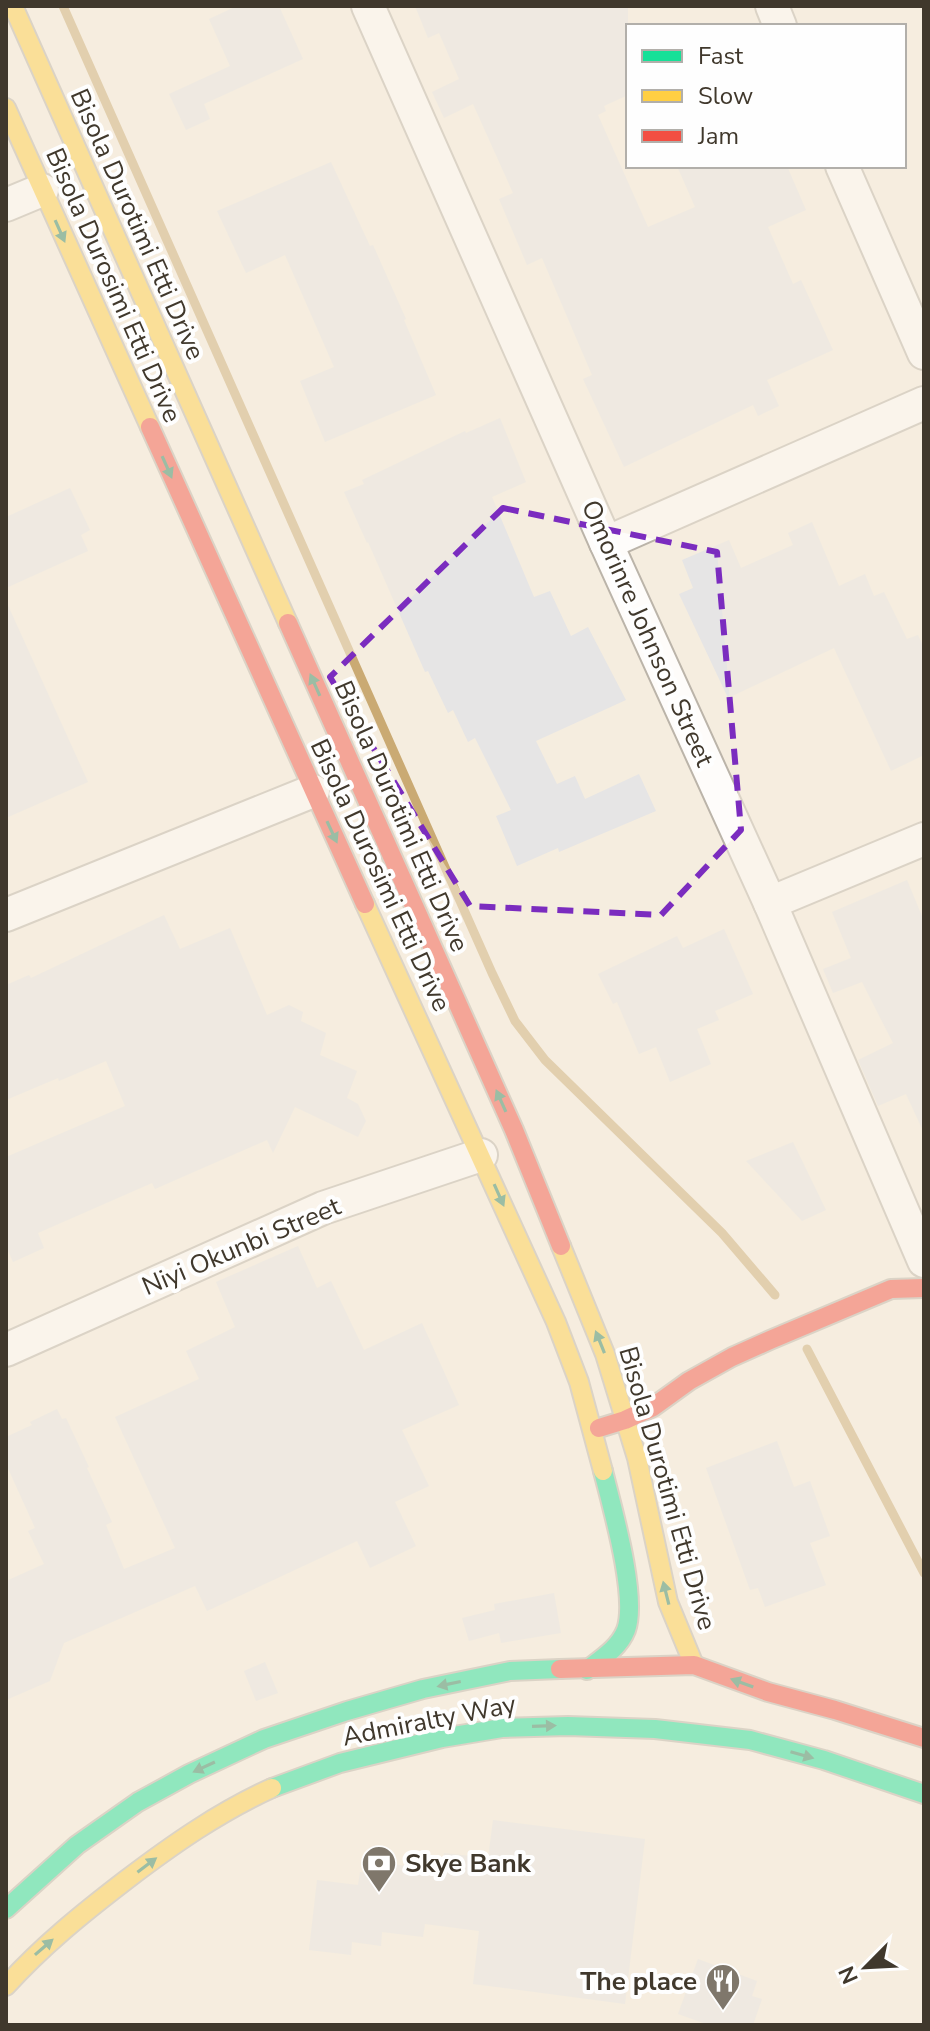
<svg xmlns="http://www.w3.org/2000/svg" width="930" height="2031" viewBox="0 0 930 2031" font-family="'Nunito Sans',sans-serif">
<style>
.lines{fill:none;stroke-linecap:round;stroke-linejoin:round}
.stream{stroke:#caaa73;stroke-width:9}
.building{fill:#e6e5e5}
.street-casing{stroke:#bbb4a9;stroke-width:36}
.fast-casing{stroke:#bbb4a9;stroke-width:22}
.slow-casing{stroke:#bbb4a9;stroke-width:22}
.jam-casing{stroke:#bbb4a9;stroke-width:22}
.street{stroke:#fefcfa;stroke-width:32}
.fast{stroke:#16e098;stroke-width:18}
.slow{stroke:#ffcf43;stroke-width:18}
.jam{stroke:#f24e42;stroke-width:18}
.oneway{fill:#2d845d}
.marked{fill:none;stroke:#7b2cbf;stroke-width:6;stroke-dasharray:16 10;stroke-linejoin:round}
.labels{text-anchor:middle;stroke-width:8;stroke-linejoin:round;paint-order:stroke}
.street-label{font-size:26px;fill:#40382c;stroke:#fefefe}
.poi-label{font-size:26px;font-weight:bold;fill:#40382c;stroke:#fefefe;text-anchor:start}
</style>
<rect width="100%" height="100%" fill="#f5eddf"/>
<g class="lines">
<!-- stream -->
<g class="stream">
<path d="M 63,6 L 492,973 L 515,1021 L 545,1060 L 722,1233 L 775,1295"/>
<path d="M 807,1349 L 924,1573"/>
</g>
</g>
<!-- building -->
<g class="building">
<path d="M 237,6 L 279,6 L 303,59 L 204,104 L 210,119 L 186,130 L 169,94 L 230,66 L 209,19 Z"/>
<path d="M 415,6 L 628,6 L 628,95 L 604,106 L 606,111 L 598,115 L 648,227 L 695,207 L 677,166 L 787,166 L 806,210 L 768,227 L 793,284 L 801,280 L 833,350 L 767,380 L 779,406 L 758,416 L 753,405 L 624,467 L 583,379 L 592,375 L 542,258 L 527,265 L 499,199 L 513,193 L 473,104 L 444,118 L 432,92 L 459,79 L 439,33 L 428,38 Z"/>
<path d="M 331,162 L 370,246 L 373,245 L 406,319 L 404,320 L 436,395 L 325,442 L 300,381 L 334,367 L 285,255 L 246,273 L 217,211 Z"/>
<path d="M 500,418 L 526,482 L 492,497 L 534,597 L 550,591 L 571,636 L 588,627 L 626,700 L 536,741 L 557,784 L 575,776 L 585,799 L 639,774 L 656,811 L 559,852 L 558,848 L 517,866 L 496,816 L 511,810 L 475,738 L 468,742 L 453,710 L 448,713 L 428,671 L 425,672 L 368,542 L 367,543 L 344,492 L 364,484 L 362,480 L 465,431 L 466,433 Z"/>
<path d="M 70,488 L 90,530 L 81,535 L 88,551 L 6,588 L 6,517 Z"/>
<path d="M 812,522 L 839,586 L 865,574 L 874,596 L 884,592 L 907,639 L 918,635 L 924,648 L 924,755 L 891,771 L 834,648 L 728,698 L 679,594 L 693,588 L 682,560 L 729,540 L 741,568 L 793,545 L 788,533 Z"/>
<path d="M 6,601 L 88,782 L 6,818 Z"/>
<path d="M 907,880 L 924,921 L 924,1133 L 906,1094 L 878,1106 L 858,1060 L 893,1043 L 862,982 L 833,993 L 823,969 L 851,958 L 832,912 Z"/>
<path d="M 164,915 L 180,949 L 230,928 L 267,1015 L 289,1005 L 303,1012 L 301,1021 L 326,1033 L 320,1055 L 357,1071 L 347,1098 L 358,1104 L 366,1121 L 358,1137 L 295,1107 L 273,1153 L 267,1140 L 155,1189 L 152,1183 L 38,1233 L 44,1248 L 13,1262 L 6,1246 L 6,1157 L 125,1106 L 106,1061 L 59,1081 L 58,1078 L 6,1100 L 6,985 L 29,975 L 31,978 Z"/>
<path d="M 724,929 L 753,994 L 715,1011 L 719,1020 L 697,1029 L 711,1064 L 670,1082 L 656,1047 L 639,1054 L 617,1002 L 613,1004 L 598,974 L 677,936 L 683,948 Z"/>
<path d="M 793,1142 L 826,1210 L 802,1221 L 746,1161 Z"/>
<path d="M 298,1246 L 317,1288 L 331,1281 L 364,1350 L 422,1323 L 459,1405 L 402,1430 L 429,1486 L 395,1502 L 416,1546 L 370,1568 L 357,1541 L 207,1611 L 195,1586 L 64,1643 L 50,1681 L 6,1700 L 6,1581 L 44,1564 L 28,1531 L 35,1528 L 6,1464 L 6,1437 L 32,1425 L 30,1422 L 57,1409 L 62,1419 L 66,1418 L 89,1467 L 87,1468 L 112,1522 L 106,1525 L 124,1569 L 175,1548 L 115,1417 L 199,1379 L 186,1351 L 235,1327 L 216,1282 Z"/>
<path d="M 777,1441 L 794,1487 L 810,1481 L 830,1536 L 810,1543 L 826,1585 L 765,1607 L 758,1588 L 750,1590 L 706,1468 Z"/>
<path d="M 554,1593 L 561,1633 L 501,1643 L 499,1633 L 469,1641 L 462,1618 L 495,1610 L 494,1604 Z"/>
<path d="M 265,1662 L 278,1693 L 256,1701 L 244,1671 Z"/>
<path d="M 493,1820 L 645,1839 L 625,2004 L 473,1984 L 479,1931 L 425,1924 L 423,1937 L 382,1932 L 381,1946 L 352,1942 L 351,1955 L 309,1950 L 317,1880 L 358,1885 L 360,1872 L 389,1876 L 391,1864 L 442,1870 L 444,1853 L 488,1858 Z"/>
<path d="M 698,1959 L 757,1981 L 752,1996 L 762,1999 L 753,2025 L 709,2025 L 678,2014 Z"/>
</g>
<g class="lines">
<!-- street casing -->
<g class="street-casing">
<g id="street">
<path d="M 368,6 L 606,543 L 770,903 L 924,1261"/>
<path d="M 772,6 L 780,26"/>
<path d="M 842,166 L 924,353"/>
<path d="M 6,205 L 42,190"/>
<path d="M 606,543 L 924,403"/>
<path d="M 770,903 L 924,839"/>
<path d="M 6,915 L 313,791"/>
<path d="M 6,1350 L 323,1208 L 481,1155"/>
</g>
</g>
<!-- fast casing -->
<g class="fast-casing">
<g id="fast">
<path d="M 587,1670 C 601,1659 619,1648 626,1630 C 638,1597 612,1507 603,1471"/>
<path d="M 272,1788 L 340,1763 L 442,1738 L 502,1728 L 568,1726 L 655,1729 L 750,1740 L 824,1760 L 924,1794"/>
<path d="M 6,1909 L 77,1845 L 138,1802 L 189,1774 L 264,1739 L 347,1711 L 423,1689 L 510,1671 L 560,1669"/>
</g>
</g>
<!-- slow casing -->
<g class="slow-casing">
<g id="slow">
<path d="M 13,6 L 288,623"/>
<path d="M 6,108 L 150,427"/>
<path d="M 365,904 L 556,1322 L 579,1382 L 603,1471"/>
<path d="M 561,1246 L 605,1354 L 637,1458 L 668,1602 L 694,1665"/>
<path d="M 6,1986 C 42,1946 83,1913 126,1880 C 172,1845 219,1812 272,1788"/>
</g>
</g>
<!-- jam casing -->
<g class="jam-casing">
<g id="jam">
<path d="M 150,427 L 365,904"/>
<path d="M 288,623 L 514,1130 L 561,1246"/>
<path d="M 599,1428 L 625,1420 L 653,1407 L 689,1381 L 732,1357 L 770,1340 L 891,1289 L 924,1288"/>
<path d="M 560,1669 L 694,1665 L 768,1692 L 835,1710 L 924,1738"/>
</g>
</g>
<!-- street -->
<use href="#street" class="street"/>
<!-- fast -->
<use href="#fast" class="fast"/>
<!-- slow -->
<use href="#slow" class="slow"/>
<!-- jam -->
<use href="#jam" class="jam"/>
</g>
<!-- one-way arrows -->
<defs><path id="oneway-solid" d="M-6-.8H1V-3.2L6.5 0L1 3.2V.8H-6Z" transform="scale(2)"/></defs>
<g class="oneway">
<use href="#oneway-solid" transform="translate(60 231) rotate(66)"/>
<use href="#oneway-solid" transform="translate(167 467) rotate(66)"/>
<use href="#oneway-solid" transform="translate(315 685) rotate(-114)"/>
<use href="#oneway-solid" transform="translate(332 832) rotate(65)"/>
<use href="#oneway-solid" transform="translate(501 1101) rotate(-114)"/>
<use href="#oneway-solid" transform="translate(499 1195) rotate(66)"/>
<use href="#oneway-solid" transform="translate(600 1342) rotate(-112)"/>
<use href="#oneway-solid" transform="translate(666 1593) rotate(-104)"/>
<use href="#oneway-solid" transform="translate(742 1683) rotate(-160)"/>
<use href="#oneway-solid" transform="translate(449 1684) rotate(168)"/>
<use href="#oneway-solid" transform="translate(544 1726) rotate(-2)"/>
<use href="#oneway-solid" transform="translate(802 1755) rotate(16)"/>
<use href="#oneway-solid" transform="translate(204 1767) rotate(155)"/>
<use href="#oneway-solid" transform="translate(147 1865) rotate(-37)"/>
<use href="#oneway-solid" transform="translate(44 1947) rotate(-41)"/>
</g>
<!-- marked area -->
<path d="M0 0H930V2031H0ZM 503,508 L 717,552 L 741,830 L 661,915 L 470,906 L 330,677 Z" fill="#f5eddf" fill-opacity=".55" fill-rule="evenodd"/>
<path class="marked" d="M 503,508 L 717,552 L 741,830 L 661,915 L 470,906 L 330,677 Z"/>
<!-- icons -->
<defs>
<g id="bank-pin" transform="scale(1.8)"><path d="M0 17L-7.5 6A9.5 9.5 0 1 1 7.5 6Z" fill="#7f776b" stroke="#fefefe"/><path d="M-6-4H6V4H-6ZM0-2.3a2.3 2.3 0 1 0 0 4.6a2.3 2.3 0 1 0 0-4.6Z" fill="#fff"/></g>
<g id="restaurant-pin" transform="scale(1.8)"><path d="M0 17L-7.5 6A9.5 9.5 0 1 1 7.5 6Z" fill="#7f776b" stroke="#fefefe"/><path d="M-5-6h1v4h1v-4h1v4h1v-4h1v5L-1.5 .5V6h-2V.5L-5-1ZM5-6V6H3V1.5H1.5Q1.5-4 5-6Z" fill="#fff"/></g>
</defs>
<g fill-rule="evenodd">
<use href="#bank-pin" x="379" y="1863"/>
<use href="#restaurant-pin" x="723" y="1981"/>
</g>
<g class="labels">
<!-- street labels -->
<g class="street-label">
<text transform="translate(138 224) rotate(66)" y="9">Bisola Durotimi Etti Drive</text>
<text transform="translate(114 285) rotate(66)" y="9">Bisola Durosimi Etti Drive</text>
<text transform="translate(648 633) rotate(66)" y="9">Omorinre Johnson Street</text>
<text transform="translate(402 816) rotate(66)" y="9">Bisola Durotimi Etti Drive</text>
<text transform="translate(381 875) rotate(65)" y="9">Bisola Durosimi Etti Drive</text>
<text transform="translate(241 1246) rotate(-23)" y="9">Niyi Okunbi Street</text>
<text transform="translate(668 1488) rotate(74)" y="9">Bisola Durotimi Etti Drive</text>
<text transform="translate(429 1720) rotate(-11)" y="9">Admiralty Way</text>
</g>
<!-- poi labels -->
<g class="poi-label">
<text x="405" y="1872">Skye Bank</text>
<text x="697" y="1990" text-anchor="end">The place</text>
</g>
</g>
<!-- border -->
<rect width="930" height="2031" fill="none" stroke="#40382c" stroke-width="16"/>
<!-- legend -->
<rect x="626" y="24" width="280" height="144" fill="#fefefe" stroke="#b2afaa" stroke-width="2"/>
<rect x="642" y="50" width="40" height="12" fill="#16e098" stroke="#b2afaa" stroke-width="2"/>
<text x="698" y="64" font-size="24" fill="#40382c">Fast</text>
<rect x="642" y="90" width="40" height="12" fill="#ffcf43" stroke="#b2afaa" stroke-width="2"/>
<text x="698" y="104" font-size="24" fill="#40382c">Slow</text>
<rect x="642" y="130" width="40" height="12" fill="#f24e42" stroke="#b2afaa" stroke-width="2"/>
<text x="698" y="144" font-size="24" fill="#40382c">Jam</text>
<!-- north arrow -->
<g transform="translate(866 1967) rotate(246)" stroke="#fefefe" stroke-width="6" paint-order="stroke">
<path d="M0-6L14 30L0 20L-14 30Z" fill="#40382c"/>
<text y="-12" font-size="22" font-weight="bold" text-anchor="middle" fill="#40382c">N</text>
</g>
</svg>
